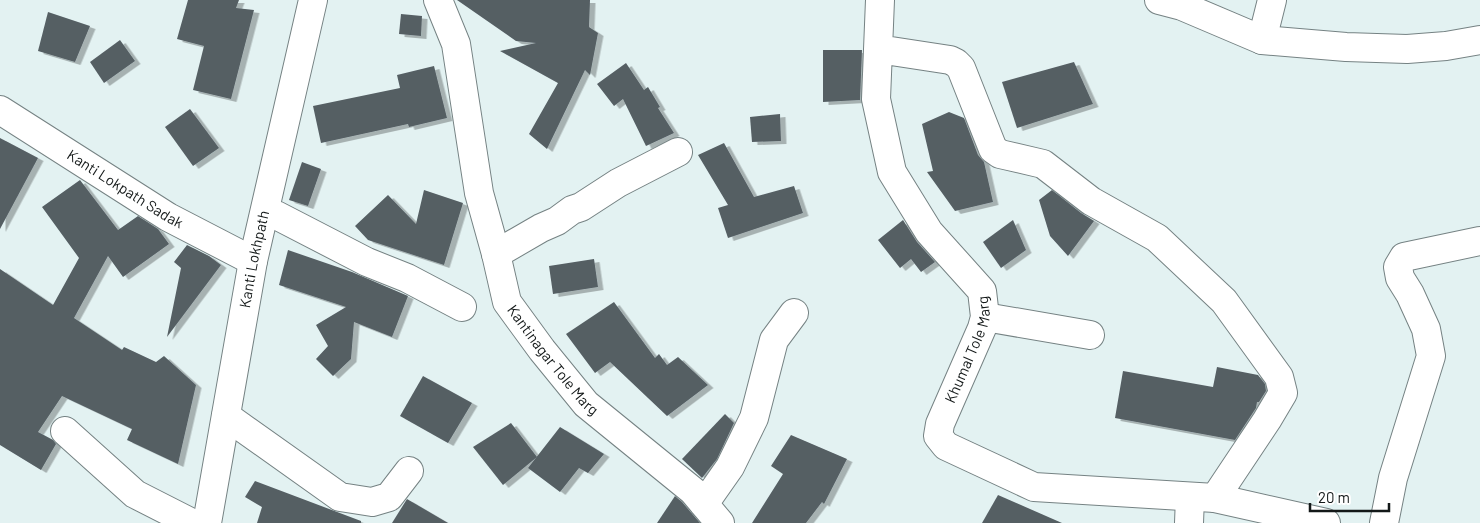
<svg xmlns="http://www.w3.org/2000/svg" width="1480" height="523" viewBox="0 0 1480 523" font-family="Barlow,sans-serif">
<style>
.building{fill:#555f64;filter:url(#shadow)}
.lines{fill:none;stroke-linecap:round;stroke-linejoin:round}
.minor-casing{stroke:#758283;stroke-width:30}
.major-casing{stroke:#758283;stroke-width:30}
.minor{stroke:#fff;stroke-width:28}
.major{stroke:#fff;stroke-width:28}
.labels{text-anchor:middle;stroke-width:5;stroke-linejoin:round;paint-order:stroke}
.street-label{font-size:15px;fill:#131818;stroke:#fff}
</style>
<defs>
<filter id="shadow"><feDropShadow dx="5.5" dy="3" stdDeviation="0" flood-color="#0004"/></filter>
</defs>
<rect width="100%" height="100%" fill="#e3f2f2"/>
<!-- building -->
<g class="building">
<path d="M 188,0 L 239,0 L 236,8 L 254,10 L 231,99 L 193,90 L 204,46 L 177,39 Z"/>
<path d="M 457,0 L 590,0 L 589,27 L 598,33 L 590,75 L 585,70 L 547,149 L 529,134 L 558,83 L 500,51 L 536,43 L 516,41 Z"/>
<path d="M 48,12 L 90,26 L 75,62 L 38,51 Z"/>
<path d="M 401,14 L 422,16 L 421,36 L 399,34 Z"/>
<path d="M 120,40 L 135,61 L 104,83 L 90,62 Z"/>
<path d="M 823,50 L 862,50 L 860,100 L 823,102 Z"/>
<path d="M 1074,62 L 1093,104 L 1017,128 L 1002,82 Z"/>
<path d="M 626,63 L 644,90 L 648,87 L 660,107 L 658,108 L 674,133 L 646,146 L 623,99 L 614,106 L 597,84 Z"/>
<path d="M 434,66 L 447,118 L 409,127 L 408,124 L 321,143 L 313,106 L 400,88 L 397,75 Z"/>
<path d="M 190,109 L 219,148 L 193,166 L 165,127 Z"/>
<path d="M 949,112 L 964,118 L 978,155 L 984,162 L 993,202 L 955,211 L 927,172 L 933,171 L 922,124 Z"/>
<path d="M 780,114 L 781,141 L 752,142 L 750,117 Z"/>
<path d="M 0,138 L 38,158 L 0,229 Z"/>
<path d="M 724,143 L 754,197 L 794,186 L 803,213 L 728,238 L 718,208 L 728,205 L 698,155 Z"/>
<path d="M 302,162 L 321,169 L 308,206 L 289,200 Z"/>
<path d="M 80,180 L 118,230 L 138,216 L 158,229 L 169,244 L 123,277 L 108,256 L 74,318 L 122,350 L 124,347 L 156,362 L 164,356 L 196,385 L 178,464 L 127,440 L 132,429 L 62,396 L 38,432 L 53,440 L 56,444 L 41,470 L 0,445 L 0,269 L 53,305 L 79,258 L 42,207 Z"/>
<path d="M 424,190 L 463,203 L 444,265 L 368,240 L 355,226 L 388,195 L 416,224 Z"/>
<path d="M 1052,190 L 1081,213 L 1094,221 L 1068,256 L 1050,236 L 1039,200 Z"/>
<path d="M 903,220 L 917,242 L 935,262 L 921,272 L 911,259 L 900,268 L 878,240 Z"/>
<path d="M 1013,220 L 1026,250 L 1001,268 L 983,242 Z"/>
<path d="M 187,245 L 209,256 L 221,265 L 167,337 L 181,268 L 174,262 Z"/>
<path d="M 288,250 L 352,272 L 408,296 L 392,337 L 354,322 L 351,359 L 333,376 L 316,359 L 328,346 L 316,325 L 346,307 L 279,285 Z"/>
<path d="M 594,259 L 598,287 L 553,294 L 549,266 Z"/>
<path d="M 614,302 L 655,358 L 659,354 L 667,365 L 678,357 L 708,385 L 667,416 L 610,362 L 595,373 L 566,334 Z"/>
<path d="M 1217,367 L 1258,375 L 1265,384 L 1266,391 L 1259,402 L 1257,402 L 1256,408 L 1235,440 L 1115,418 L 1123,371 L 1213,387 Z"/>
<path d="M 423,376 L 472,403 L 448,443 L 400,416 Z"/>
<path d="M 725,414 L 734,423 L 717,459 L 702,478 L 682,459 Z"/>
<path d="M 511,423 L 537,457 L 503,485 L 473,447 Z"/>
<path d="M 560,427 L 604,454 L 588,473 L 579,468 L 560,492 L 528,468 Z"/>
<path d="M 791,435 L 847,459 L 824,504 L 822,502 L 806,523 L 752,523 L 783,474 L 771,466 Z"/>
<path d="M 255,481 L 361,521 L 361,523 L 257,523 L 262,507 L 245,497 Z"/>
<path d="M 998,495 L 1062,523 L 982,523 Z"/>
<path d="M 675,496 L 682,502 L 700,523 L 657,523 Z"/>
<path d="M 407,499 L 448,523 L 392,523 Z"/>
</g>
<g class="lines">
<!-- minor casing -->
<g class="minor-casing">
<g id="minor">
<path id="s1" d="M 438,0 L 456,44 L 479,193 L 496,254 L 507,302 L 542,350 L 586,404 L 693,491 L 720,523"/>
<path d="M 1262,40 L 1272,0"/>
<path id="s2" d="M 878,49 L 950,60 L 956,63 L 961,68 L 993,149 L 1000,154 L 1043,164 L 1091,201 L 1157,238 L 1224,301 L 1279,377 L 1283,393 L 1267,420 L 1215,498 L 1034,487 L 946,446 L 938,436 L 940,424 L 982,328 L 985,317 L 982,291 L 929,232 L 892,172 L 876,99 L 880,0"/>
<path id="s3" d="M 0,110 L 168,217 L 253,261"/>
<path d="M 264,217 L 276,215 L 367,262 L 407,278 L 462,307"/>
<path d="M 496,254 L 541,228 L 557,221 L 572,210 L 581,207 L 618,183 L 678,152"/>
<path d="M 985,317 L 1090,335"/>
<path d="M 226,416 L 340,497 L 372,502 L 389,497 L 409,471"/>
<path d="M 65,431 L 135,494 L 192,523"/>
<path d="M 1215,498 L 1326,523"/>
<path d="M 704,504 L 730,467 L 754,418 L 774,340 L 794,313"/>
<path d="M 1189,523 L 1190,497"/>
<path d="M 1384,523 L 1393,478 L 1431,356 L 1426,329 L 1410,294 L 1400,278 L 1398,267 L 1404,257 L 1480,241"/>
</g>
</g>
<!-- major casing -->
<g class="major-casing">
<g id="major">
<path d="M 1159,0 L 1182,6 L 1262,40 L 1346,47 L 1407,49 L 1446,46 L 1480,40"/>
<path id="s4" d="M 207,523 L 253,261 L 313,0"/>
</g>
</g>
<!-- minor -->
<use href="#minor" class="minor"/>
<!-- major -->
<use href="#major" class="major"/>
</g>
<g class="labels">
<!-- street labels -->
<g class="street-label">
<text dy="5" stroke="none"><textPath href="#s3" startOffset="148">Kanti Lokpath Sadak</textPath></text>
<text dy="5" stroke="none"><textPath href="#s4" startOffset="268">Kanti Lokhpath</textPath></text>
<text dy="5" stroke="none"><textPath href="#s2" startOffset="1074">Khumal Tole Marg</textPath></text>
<text dy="5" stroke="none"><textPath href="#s1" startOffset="385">Kantinagar Tole Marg</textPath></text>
</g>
</g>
<!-- scale -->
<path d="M1310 503v8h79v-8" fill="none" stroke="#131818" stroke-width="2.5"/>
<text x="1318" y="503" font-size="15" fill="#131818" stroke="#ffffff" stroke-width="4" paint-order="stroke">20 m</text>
</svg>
